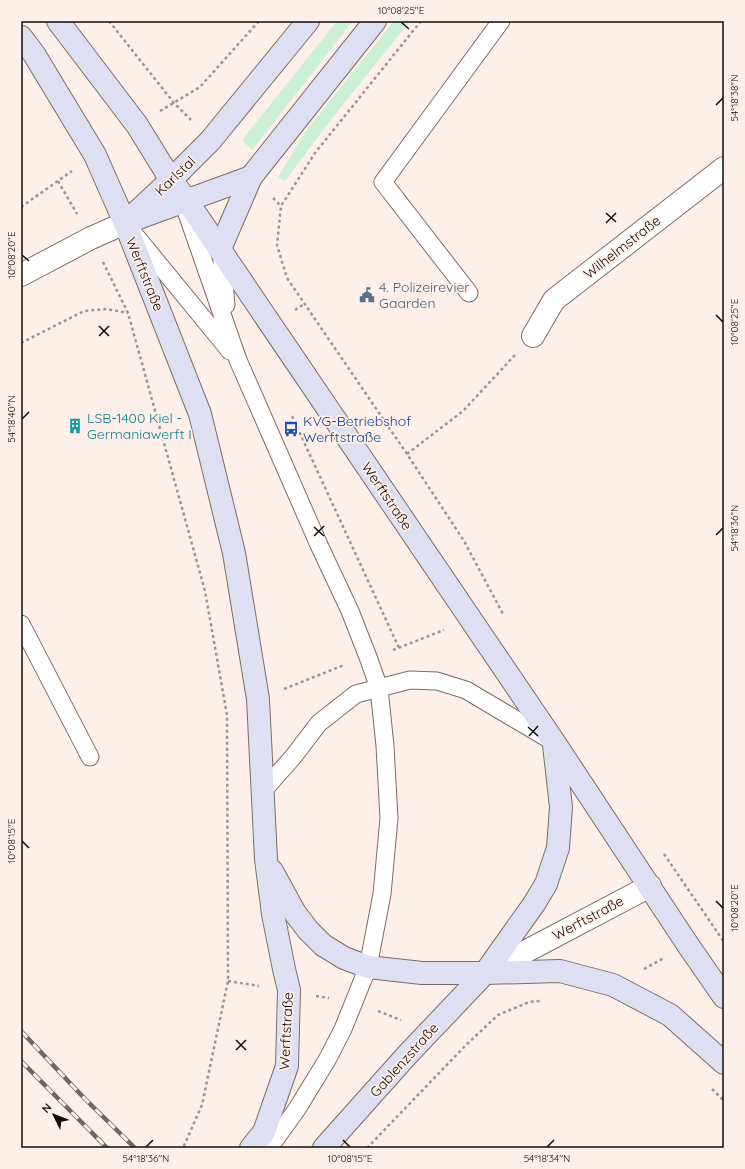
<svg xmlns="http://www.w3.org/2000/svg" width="745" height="1169" viewBox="0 0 745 1169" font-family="Quicksand,sans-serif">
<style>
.green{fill:#cbf0d4}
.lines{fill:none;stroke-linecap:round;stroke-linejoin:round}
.lane-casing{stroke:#7c6d64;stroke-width:19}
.street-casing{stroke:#7c6d64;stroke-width:24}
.secondary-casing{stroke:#7c6d64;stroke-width:24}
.path{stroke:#9e948f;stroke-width:2.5;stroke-dasharray:3 3;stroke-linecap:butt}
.lane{stroke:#fff;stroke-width:17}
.street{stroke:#fff;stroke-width:22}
.secondary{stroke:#dedff2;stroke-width:22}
.rail-casing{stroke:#6f6662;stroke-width:4.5}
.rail{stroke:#fef0e9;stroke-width:3;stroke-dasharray:9;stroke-linecap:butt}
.ticks{fill:none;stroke:#110c09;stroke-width:1.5}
.labels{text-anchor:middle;stroke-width:3.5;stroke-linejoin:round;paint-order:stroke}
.street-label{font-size:14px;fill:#110c09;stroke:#fef0e9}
.service-label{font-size:14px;fill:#4e5e75;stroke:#fef0e9;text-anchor:start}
.culture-label{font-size:14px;fill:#0d838f;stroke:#fef0e9;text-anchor:start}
.transit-label{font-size:14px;fill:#164399;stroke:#fef0e9;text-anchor:start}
.neatline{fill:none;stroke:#110c09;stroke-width:1.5}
.ticks-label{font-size:10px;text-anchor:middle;fill:#110c09}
</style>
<rect width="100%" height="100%" fill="#fef0e9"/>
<!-- green -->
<g class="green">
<path d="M 337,21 L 353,21 L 252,150 L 242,140 Z"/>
<path d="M 394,21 L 410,21 L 326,126 L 285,181 L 278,177 L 306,131 Z"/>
</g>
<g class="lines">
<!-- lane casing -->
<g class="lane-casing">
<g id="lane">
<path d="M 184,205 L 238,360 L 319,545 L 350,611 L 368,657 L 379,688 L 385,746 L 389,818 L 382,894 L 368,967 L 343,1029 L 327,1060 L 297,1109 L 269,1148"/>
<path d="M 134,234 L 230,351"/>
<path d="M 221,250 L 226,305"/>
<path d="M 469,293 L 383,182 L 501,21"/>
<path d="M 21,624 L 90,757"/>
<path d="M 262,792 L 293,757 L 319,723 L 356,694 L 410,680 L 437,681 L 466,690 L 552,741"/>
</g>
</g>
<!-- street casing -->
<g class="street-casing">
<g id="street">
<path d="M 21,275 L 91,238 L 125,223"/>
<path d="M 533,336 L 554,300 L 724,168"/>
<path d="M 485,973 L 650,886"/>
</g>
</g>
<!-- secondary casing -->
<g class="secondary-casing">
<g id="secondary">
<path d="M 58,21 L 137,125 L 171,180 L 187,201 L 554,742 L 688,945 L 724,997"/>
<path d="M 21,37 L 34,54 L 95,155 L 125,223 L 200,414 L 234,553 L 258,699 L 266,859 L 273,914 L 284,969 L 289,990 L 287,1066 L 264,1132 L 251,1148"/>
<path d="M 133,220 L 251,177"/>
<path d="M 125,223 L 171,180 L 210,141 L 308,21"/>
<path d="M 220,249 L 251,177 L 375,21"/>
<path d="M 272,871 L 295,913 L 308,930 L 323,945 L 344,958 L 368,967 L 422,973 L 485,973 L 560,971 L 613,985 L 670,1015 L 724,1063"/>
<path d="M 324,1148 L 408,1054 L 485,973 L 534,904 L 546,884 L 558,848 L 561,807 L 554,745"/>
</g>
</g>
<!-- path -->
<g class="path">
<path d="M 109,21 L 174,103 L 191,120"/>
<path d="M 421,21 L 315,153 L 281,206 L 277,245 L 287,278 L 407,454 L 464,541 L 503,614"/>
<path d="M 160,111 L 200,87 L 259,21"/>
<path d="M 58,181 L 77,214"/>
<path d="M 273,198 L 281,206"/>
<path d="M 21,207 L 72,171"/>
<path d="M 103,262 L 128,313 L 205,591 L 227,715 L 228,981 L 202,1105 L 183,1148"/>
<path d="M 295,310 L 304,304"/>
<path d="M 21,343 L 84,311 L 107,309 L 128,313"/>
<path d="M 292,416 L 399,648"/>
<path d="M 407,454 L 463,411 L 515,355"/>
<path d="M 393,650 L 444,630"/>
<path d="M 284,689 L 344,665"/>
<path d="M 664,854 L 724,942"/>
<path d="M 644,969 L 664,958"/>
<path d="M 228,981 L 259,986"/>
<path d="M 316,996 L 329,998"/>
<path d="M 378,1011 L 401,1020"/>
<path d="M 712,1089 L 724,1101"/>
<path d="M 367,1148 L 466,1045 L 498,1015 L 529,1002 L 541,1001"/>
</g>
<!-- lane -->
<use href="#lane" class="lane"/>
<!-- street -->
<use href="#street" class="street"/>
<!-- secondary -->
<use href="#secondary" class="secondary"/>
<!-- rail casing -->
<g class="rail-casing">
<g id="rail">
<path d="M 21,1031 L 85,1099 L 135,1148"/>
<path d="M 21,1061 L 107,1148"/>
</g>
</g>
<!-- rail -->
<use href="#rail" class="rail"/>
</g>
<!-- ticks -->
<path class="ticks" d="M 401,22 L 409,29M 716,105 L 723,98M 606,213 L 616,222M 606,223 L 616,213M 22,255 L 29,261M 716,315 L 723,322M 99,326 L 109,336M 99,336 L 109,326M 22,419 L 29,412M 314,527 L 324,536M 716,535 L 723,528M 314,536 L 324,526M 528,727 L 538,736M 529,736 L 538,726M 22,841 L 29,848M 716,901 L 723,908M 236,1040 L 246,1050M 236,1050 L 246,1040M 343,1140 L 350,1147M 146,1147 L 153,1140M 547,1147 L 554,1140"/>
<!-- icons -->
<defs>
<g id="civic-bare" transform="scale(1.2)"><path d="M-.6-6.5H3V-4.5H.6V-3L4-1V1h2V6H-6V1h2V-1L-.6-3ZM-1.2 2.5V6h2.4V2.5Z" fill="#5c6f8a" stroke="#fef0e9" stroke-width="2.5" paint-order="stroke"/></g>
<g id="building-bare" transform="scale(1.2)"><path d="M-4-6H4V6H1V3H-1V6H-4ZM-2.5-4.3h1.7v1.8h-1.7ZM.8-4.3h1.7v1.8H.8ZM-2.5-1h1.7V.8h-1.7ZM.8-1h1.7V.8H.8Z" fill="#0f9aa8" stroke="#fef0e9" stroke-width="2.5" paint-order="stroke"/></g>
<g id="bus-bare" transform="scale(1.2)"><path d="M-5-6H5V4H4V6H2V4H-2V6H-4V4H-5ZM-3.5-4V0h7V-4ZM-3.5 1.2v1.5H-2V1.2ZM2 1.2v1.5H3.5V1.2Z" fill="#1a4fb4" stroke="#fef0e9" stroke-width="2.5" paint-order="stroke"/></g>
</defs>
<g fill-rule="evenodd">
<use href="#civic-bare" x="367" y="295"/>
<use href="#building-bare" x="75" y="426"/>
<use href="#bus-bare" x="291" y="429"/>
</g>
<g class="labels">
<!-- street labels -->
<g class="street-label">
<text transform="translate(175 176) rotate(-44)" y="5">Karlstal</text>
<text transform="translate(622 247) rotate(-38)" y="5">Wilhelmstraße</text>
<text transform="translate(145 274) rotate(68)" y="5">Werftstraße</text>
<text transform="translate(387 496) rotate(56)" y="5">Werftstraße</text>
<text transform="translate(588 918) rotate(-28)" y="5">Werftstraße</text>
<text transform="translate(286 1031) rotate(-87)" y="5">Werftstraße</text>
<text transform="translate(404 1060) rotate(-48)" y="5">Gablenzstraße</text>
</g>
<!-- service labels -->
<g class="service-label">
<text x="379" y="292">4. Polizeirevier<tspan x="379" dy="16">Gaarden</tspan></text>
</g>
<!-- culture labels -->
<g class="culture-label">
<text x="87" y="423">LSB-1400 Kiel -<tspan x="87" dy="16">Germaniawerft I</tspan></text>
</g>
<!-- transit labels -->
<g class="transit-label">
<text x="303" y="426">KVG-Betriebshof<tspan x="303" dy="16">Werftstraße</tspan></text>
</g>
</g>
<!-- border -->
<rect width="745" height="1169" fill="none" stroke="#fef0e9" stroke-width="44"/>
<!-- north arrow -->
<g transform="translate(54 1115) rotate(313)" stroke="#fef0e9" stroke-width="3" paint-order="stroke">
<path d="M0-3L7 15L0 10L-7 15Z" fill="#110c09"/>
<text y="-6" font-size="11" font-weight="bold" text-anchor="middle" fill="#110c09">N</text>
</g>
<rect x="22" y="22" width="701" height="1125" class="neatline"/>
<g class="ticks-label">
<text x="401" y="14">10°08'25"E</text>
<text transform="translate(734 98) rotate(-90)" y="4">54°18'38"N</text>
<text transform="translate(11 255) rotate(-90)" y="4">10°08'20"E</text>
<text transform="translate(734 322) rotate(-90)" y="4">10°08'25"E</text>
<text transform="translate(11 419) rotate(-90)" y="4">54°18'40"N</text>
<text transform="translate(734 528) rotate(-90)" y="4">54°18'36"N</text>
<text transform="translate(11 841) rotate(-90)" y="4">10°08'15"E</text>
<text transform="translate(734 908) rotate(-90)" y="4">10°08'20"E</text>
<text x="146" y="1162">54°18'36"N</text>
<text x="350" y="1162">10°08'15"E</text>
<text x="547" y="1162">54°18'34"N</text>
</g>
</svg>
